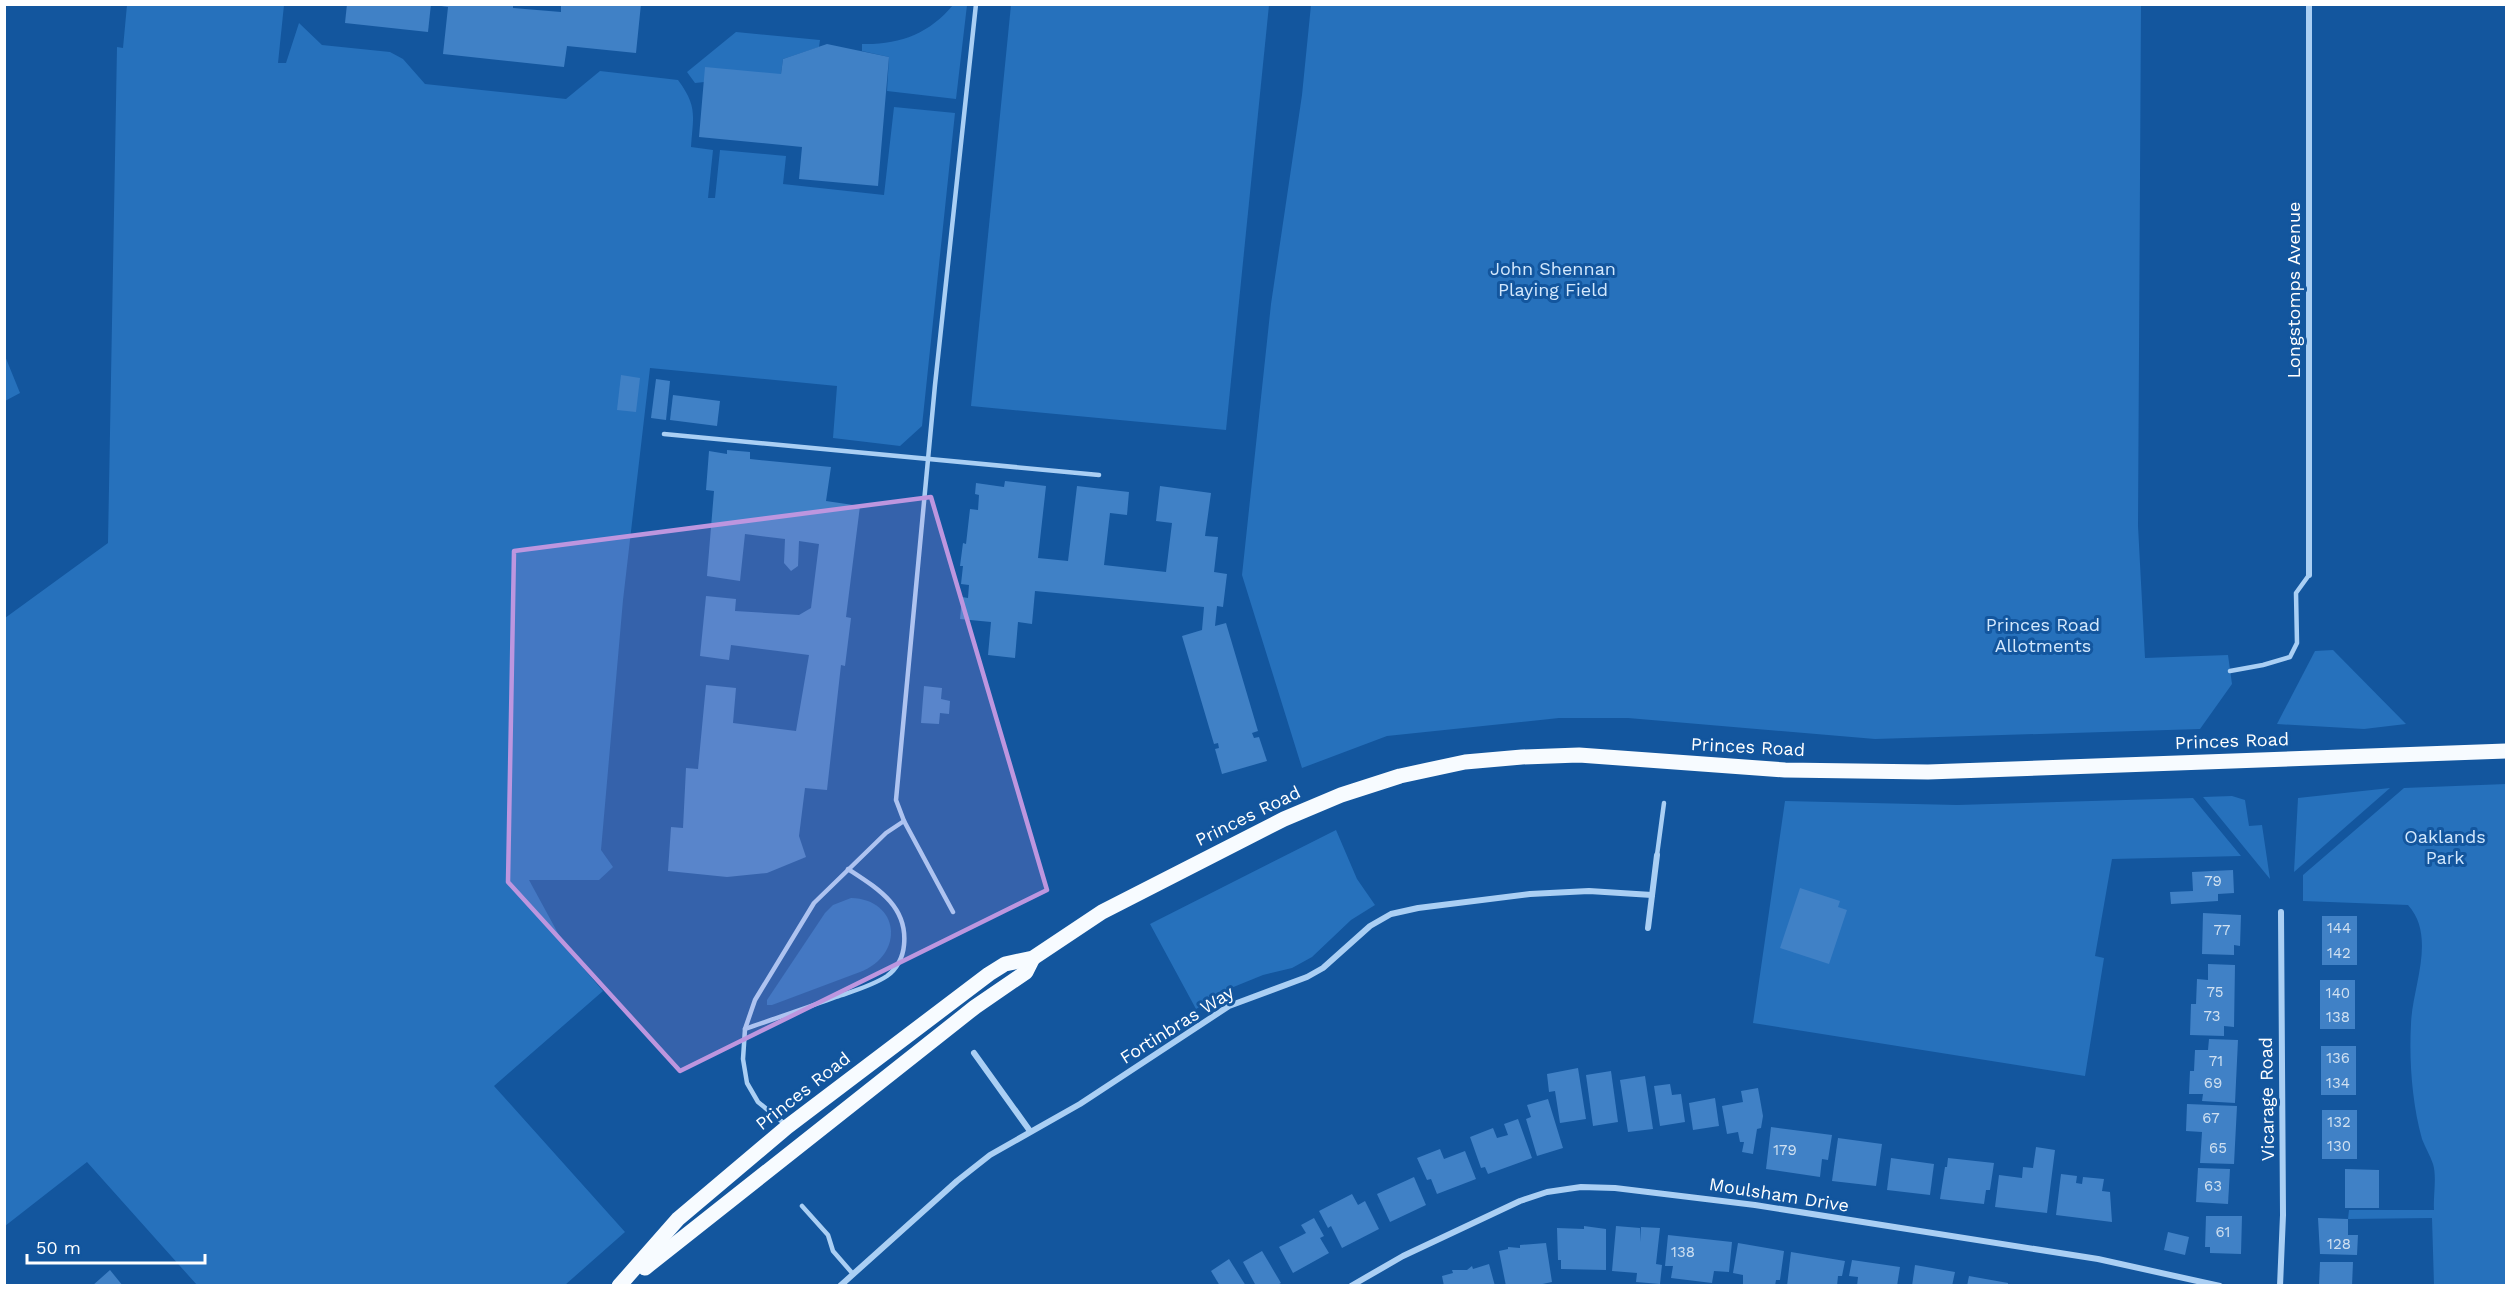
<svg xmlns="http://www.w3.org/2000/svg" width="2511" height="1290" viewBox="0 0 2511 1290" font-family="'Work Sans',sans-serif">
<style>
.green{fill:#2671bc}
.building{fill:#4081c6}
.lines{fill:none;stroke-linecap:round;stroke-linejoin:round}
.service{stroke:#aacff4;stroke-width:4.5}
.minor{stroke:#aacff4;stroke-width:6}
.primary{stroke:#f7fbff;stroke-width:15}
.marked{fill:#bd96df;fill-opacity:0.2;stroke:#bd96df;stroke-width:4.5;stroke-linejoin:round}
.labels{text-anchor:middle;stroke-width:6;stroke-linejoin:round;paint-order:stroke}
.number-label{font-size:15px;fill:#cfe0f1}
.park-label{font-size:18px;fill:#d3e8fd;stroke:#13569e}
.street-label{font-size:18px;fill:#fff;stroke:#13569e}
</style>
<rect width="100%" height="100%" fill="#13569e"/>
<!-- green -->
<g class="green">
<path d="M 127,5 L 284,5 L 278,63 L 286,63 L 299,23 L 322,45 L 390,52 L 403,59 L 425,84 L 566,99 L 600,71 L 678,80 C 698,107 693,116 691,147 L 713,150 L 708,198 L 715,198 L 720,150 L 786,156 L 783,184 L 884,195 L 894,107 L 955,113 L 922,426 L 900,446 L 833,438 L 837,386 L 650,368 L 623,600 L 601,850 L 613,867 L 599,880 L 529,880 L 566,948 L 603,991 L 494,1086 L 625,1232 L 565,1285 L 197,1285 L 87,1162 L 5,1226 L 5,618 L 108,543 L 117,47 L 123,48 Z"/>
<path d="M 953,5 L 967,5 L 956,99 L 887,91 L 889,57 L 862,51 L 862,44 C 899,45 929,34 953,5 Z"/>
<path d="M 1011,5 L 1269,5 L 1226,430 L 971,406 Z"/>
<path d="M 1311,5 L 2141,5 L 2138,526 L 2145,658 L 2228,655 L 2232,684 L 2200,729 L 1875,739 L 1628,718 L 1559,718 L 1387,736 L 1302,768 L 1242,575 L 1271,304 L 1302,95 Z"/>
<path d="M 736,32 L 820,40 L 819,47 L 783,59 L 781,74 L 695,83 L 687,72 Z"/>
<path d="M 5,356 L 20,393 L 5,401 L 4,401 Z"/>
<path d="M 2333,650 L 2406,724 L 2364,729 L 2277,724 L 2315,651 Z"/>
<path d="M 2506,784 L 2506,1285 L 2434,1285 L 2432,1218 L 2348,1219 L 2349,1210 L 2434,1210 C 2433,1196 2437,1177 2433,1164 C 2430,1155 2425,1147 2422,1139 C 2412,1103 2409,1061 2411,1024 C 2412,987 2437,937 2408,905 L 2303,901 L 2303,875 L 2404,788 Z"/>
<path d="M 2390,788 L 2294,872 L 2298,798 Z"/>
<path d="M 2232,796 L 2245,800 L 2249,826 L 2262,825 L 2270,879 L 2203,797 Z"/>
<path d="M 2193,798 L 2241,856 L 2112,859 L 2095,956 L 2104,958 L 2085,1076 L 1753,1023 L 1785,801 L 1957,805 Z"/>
<path d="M 1336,830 L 1357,879 L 1375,905 L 1351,920 L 1312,957 L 1292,968 L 1263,975 L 1231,988 L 1196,1009 L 1150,924 Z"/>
<path d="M 851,898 C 899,899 906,954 860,972 L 772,1005 L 767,1005 L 767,1000 L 825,913 L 833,905 Z"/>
</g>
<!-- building -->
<g class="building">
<path d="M 347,4 L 431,4 L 428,32 L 345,23 Z"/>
<path d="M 561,4 L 641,4 L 636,53 L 567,46 L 564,67 L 443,54 L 448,7 L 434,5 L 513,5 L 513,8 L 561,12 Z"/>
<path d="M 827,44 L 889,57 L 878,186 L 799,179 L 802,147 L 699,137 L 705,67 L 781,74 L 783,59 Z"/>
<path d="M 621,375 L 640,378 L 636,412 L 617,410 Z"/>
<path d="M 656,379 L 670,381 L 666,420 L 651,418 Z"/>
<path d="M 673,395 L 720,401 L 717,426 L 670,420 Z"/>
<path d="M 727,450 L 750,452 L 750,459 L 831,467 L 826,501 L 860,506 L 846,617 L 851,618 L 845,666 L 841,665 L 827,790 L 805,788 L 799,836 L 806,857 L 767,873 L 727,877 L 668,871 L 671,827 L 683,828 L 686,768 L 698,769 L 706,685 L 736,688 L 733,723 L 796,731 L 809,655 L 731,645 L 729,660 L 700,656 L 706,596 L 736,599 L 735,611 L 799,615 L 811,608 L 819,544 L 799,541 L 798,566 L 791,571 L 784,563 L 785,539 L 745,534 L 740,581 L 707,576 L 714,491 L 706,490 L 709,451 L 727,454 Z"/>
<path d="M 1005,481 L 1046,486 L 1038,558 L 1068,561 L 1077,486 L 1129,492 L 1127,515 L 1110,513 L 1104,565 L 1166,572 L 1172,523 L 1156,521 L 1160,486 L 1211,493 L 1205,536 L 1218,537 L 1214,572 L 1227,574 L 1223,607 L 1217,606 L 1215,626 L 1226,623 L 1258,731 L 1252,733 L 1254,738 L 1259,737 L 1267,761 L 1222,774 L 1215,749 L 1219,748 L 1218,743 L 1214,744 L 1182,636 L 1202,630 L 1204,607 L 1035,591 L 1032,624 L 1018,622 L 1015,658 L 988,655 L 991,622 L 960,619 L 962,597 L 968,598 L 969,585 L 961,584 L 963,566 L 960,566 L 963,543 L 966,544 L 970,509 L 978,510 L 979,495 L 975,494 L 976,483 L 1004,487 Z"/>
<path d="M 924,686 L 942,688 L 941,699 L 950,701 L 949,714 L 940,713 L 939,724 L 921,723 Z"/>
<path d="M 2233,870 L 2234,893 L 2218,894 L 2218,901 L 2171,904 L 2170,892 L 2193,891 L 2192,872 Z"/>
<path d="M 1800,888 L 1840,901 L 1838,907 L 1847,910 L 1829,964 L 1780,948 Z"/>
<path d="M 2203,913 L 2241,915 L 2240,946 L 2234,945 L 2234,955 L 2202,954 Z"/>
<rect x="2322" y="916" width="35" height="49"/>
<path d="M 2208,964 L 2235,965 L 2234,1027 L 2224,1026 L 2224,1036 L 2190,1035 L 2191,1004 L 2196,1004 L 2197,979 L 2208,980 Z"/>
<rect x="2320" y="980" width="35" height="49"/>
<path d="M 2209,1039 L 2238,1040 L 2235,1103 L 2202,1101 L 2203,1094 L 2189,1094 L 2190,1071 L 2194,1071 L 2195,1050 L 2208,1050 Z"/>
<rect x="2321" y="1046" width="35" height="49"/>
<path d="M 1578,1068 L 1586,1119 L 1560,1123 L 1555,1091 L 1549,1092 L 1547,1074 Z"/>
<path d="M 1611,1071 L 1618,1122 L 1593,1126 L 1586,1075 Z"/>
<path d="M 1645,1076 L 1653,1129 L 1628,1132 L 1620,1080 Z"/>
<path d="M 1670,1084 L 1672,1095 L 1681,1094 L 1685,1122 L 1660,1126 L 1654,1086 Z"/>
<path d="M 1758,1088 L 1763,1116 L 1761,1128 L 1757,1129 L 1753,1154 L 1742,1152 L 1744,1142 L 1740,1142 L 1738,1132 L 1727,1134 L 1722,1106 L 1743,1102 L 1741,1091 Z"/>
<path d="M 1715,1098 L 1719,1126 L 1693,1130 L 1689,1103 Z"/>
<path d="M 1548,1099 L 1563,1148 L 1537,1156 L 1526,1119 L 1531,1117 L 1527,1105 Z"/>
<path d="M 2187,1104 L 2237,1106 L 2234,1164 L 2200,1163 L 2202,1132 L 2186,1131 Z"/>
<rect x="2322" y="1110" width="35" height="49"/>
<path d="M 1518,1119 L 1532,1158 L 1488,1174 L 1485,1167 L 1481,1168 L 1470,1137 L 1493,1128 L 1497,1138 L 1508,1135 L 1504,1124 Z"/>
<path d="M 1771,1127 L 1832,1135 L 1828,1160 L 1822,1159 L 1820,1177 L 1766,1169 Z"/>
<path d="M 1838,1138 L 1882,1144 L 1876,1186 L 1832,1181 Z"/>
<path d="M 2036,1147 L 2055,1150 L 2047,1213 L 1995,1207 L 1999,1175 L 2022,1178 L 2023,1167 L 2033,1168 Z"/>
<path d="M 1440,1149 L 1444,1159 L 1465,1151 L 1476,1179 L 1437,1194 L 1431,1179 L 1427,1180 L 1417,1158 Z"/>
<path d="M 1891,1158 L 1934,1164 L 1930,1195 L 1887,1190 Z"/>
<path d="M 1948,1158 L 1994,1163 L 1990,1190 L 1986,1190 L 1984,1204 L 1940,1199 L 1945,1167 L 1947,1167 Z"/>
<path d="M 2198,1168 L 2230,1169 L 2228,1204 L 2196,1202 Z"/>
<path d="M 2345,1169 L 2379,1170 L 2379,1208 L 2345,1208 Z"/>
<path d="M 2061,1174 L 2077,1176 L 2076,1183 L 2082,1184 L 2083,1177 L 2104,1179 L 2102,1191 L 2110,1192 L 2112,1222 L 2056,1215 Z"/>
<path d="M 1414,1177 L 1426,1205 L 1390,1222 L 1377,1194 Z"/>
<path d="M 1352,1194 L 1358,1205 L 1365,1201 L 1379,1229 L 1342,1248 L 1331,1226 L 1328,1228 L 1319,1211 Z"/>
<path d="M 2206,1216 L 2242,1216 L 2241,1254 L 2210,1253 L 2210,1247 L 2205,1247 Z"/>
<path d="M 1314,1218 L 1324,1236 L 1320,1238 L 1329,1253 L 1293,1273 L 1279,1247 L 1306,1233 L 1301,1225 Z"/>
<path d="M 2318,1218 L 2348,1219 L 2348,1235 L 2358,1235 L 2357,1255 L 2320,1254 Z"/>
<path d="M 1584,1226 L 1606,1229 L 1606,1270 L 1561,1269 L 1561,1260 L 1558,1260 L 1557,1228 L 1584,1229 Z"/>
<path d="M 1616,1226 L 1640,1228 L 1640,1242 L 1641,1227 L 1660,1228 L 1656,1264 L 1662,1265 L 1660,1284 L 1636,1282 L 1637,1273 L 1612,1271 Z"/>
<path d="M 2168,1232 L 2189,1237 L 2185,1255 L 2164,1250 Z"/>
<path d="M 1668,1235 L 1732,1242 L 1729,1272 L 1714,1271 L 1712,1283 L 1671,1278 L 1673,1266 L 1665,1266 Z"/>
<path d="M 1546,1243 L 1552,1282 L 1533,1286 L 1506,1286 L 1499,1251 L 1508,1249 L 1508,1247 L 1520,1248 L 1520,1245 Z"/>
<path d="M 1738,1243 L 1784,1251 L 1780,1280 L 1776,1280 L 1775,1286 L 1743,1284 L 1743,1275 L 1733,1273 Z"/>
<path d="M 1262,1251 L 1281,1283 L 1276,1286 L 1256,1286 L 1243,1262 Z"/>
<path d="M 1791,1252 L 1845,1261 L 1842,1276 L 1838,1276 L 1837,1286 L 1787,1286 Z"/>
<path d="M 1229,1259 L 1246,1286 L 1220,1286 L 1211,1271 Z"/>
<path d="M 1852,1260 L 1900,1267 L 1897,1286 L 1857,1286 L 1858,1277 L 1849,1276 Z"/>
<path d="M 2320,1262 L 2353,1262 L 2352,1286 L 2319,1286 Z"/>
<path d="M 1489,1264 L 1495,1286 L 1444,1286 L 1442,1276 L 1453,1273 L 1452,1270 L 1467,1270 L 1472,1266 L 1473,1269 Z"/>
<path d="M 1915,1265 L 1955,1272 L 1952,1286 L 1912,1286 Z"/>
<path d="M 110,1270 L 123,1286 L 92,1286 Z"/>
<path d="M 1969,1276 L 2008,1283 L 2008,1286 L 1967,1286 Z"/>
</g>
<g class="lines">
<!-- service -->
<g class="service">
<path d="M 664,434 L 1099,475"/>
<path d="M 2230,671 L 2263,665 L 2290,657 L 2297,643 L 2296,593 L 2309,575"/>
<path d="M 1657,855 L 1664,803"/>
<path d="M 953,912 L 904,821 L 896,800 L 935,385 L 976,4"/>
<path d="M 745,1029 C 776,1018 806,1008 836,997 C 853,991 872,986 887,976 C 897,969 903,957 904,945 C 908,906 877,888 848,869"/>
<path d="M 786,1125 L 758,1102 L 747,1083 L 743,1059 L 745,1029 L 755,1000 L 814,903 L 886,833 L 904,821"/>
<path d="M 802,1206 L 828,1235 L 833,1251 L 853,1274"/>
</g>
<!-- minor -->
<g class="minor">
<path d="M 2309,575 L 2309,4"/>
<path d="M 1648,928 L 1657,855"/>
<path d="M 974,1053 L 1030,1131"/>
<path d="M 840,1286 L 957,1181 L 990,1155 L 1080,1104 L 1229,1006 L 1307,977 L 1323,968 L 1370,926 L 1391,914 L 1418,908 L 1530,894 L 1589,891 L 1652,895"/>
<path d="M 1351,1286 L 1403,1256 L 1520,1201 L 1547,1192 L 1581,1187 L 1615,1188 L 1755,1205 L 2098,1259 L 2220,1286"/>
<path d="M 2280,1286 L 2283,1215 L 2281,912"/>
</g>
<!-- primary -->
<g class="primary">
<path d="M 645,1268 L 975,1007 L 1026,972 L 1033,958"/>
<path d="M 619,1286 L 678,1219 L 787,1127 L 989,974 L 1005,964 L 1033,958 L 1102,912 L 1284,819 L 1341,795 L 1400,776 L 1465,762 L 1522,757 L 1579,755 L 1785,770 L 1928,772 L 2506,751"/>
</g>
</g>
<!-- marked area -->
<path class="marked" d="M 931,497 L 1047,890 L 680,1071 L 508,882 L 514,551 Z"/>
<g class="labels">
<!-- number labels -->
<g class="number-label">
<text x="2213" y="886">79</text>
<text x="2339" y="933">144</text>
<text x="2222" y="935">77</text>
<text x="2339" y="958">142</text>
<text x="2215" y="997">75</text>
<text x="2338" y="998">140</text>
<text x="2212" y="1021">73</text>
<text x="2338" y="1022">138</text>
<text x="2338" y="1063">136</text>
<text x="2216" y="1066">71</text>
<text x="2213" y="1088">69</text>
<text x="2338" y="1088">134</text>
<text x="2211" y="1123">67</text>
<text x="2339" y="1127">132</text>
<text x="2339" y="1151">130</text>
<text x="2218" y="1153">65</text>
<text x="1785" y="1155">179</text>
<text x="2213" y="1191">63</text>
<text x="2223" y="1237">61</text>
<text x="2339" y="1249">128</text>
<text x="1683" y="1257">138</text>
</g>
<!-- park labels -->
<g class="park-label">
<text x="1553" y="275">John Shennan<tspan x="1553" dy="21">Playing Field</tspan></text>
<text x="2043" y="631">Princes Road<tspan x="2043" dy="21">Allotments</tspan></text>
<text x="2445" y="843">Oaklands<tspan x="2445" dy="21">Park</tspan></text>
</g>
<!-- street labels -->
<g class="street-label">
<text transform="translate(2294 290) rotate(-90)" y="6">Longstomps Avenue</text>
<text transform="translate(2232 741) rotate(-2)" y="6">Princes Road</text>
<text transform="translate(1748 747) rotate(3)" y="6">Princes Road</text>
<text transform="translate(1248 816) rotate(-26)" y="6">Princes Road</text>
<text transform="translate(1177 1025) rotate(-32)" y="6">Fortinbras Way</text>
<text transform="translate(803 1091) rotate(-38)" y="6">Princes Road</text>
<text transform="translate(2267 1099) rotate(-91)" y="6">Vicarage Road</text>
<text transform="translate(1779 1195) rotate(9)" y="6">Moulsham Drive</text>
</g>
</g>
<!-- border -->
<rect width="2511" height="1290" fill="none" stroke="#ffffff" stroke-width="12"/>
<!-- scale -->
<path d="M27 1254v9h178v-9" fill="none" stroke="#ffffff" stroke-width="3"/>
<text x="36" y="1254" font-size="18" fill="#ffffff" stroke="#13569e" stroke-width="4.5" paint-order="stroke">50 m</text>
</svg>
